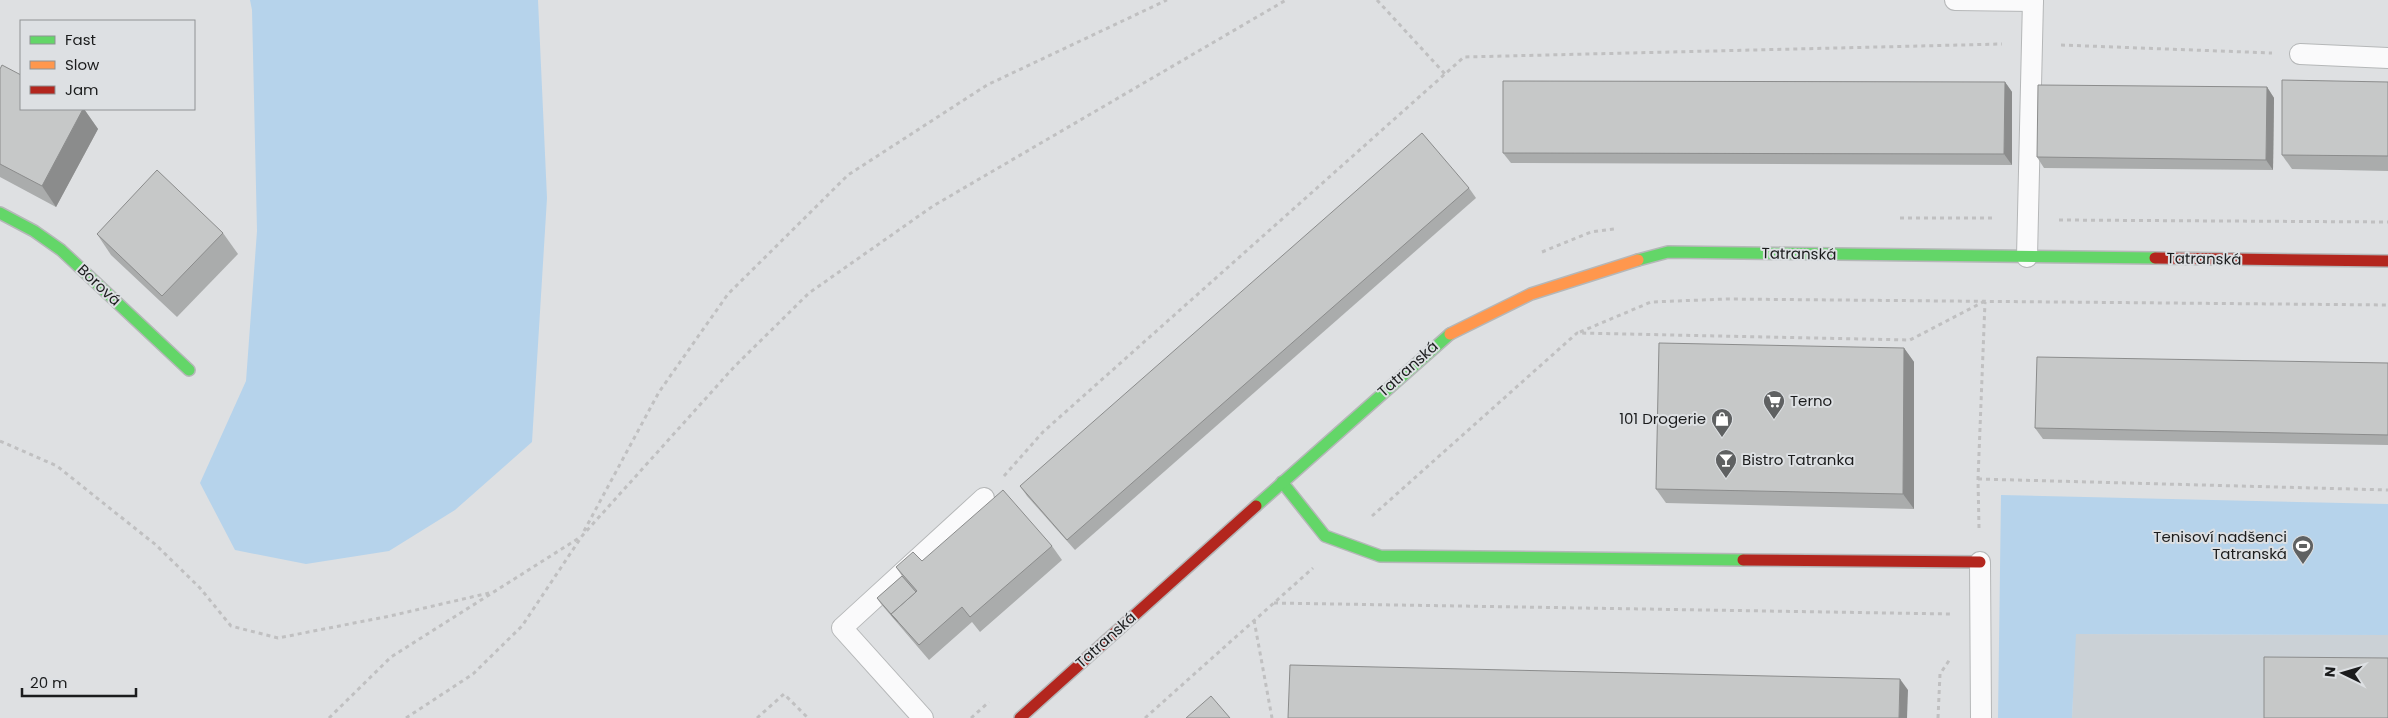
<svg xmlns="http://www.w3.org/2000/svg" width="2388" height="718" viewBox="0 0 2388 718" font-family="Poppins,sans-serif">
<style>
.built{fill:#cbd1d6}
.green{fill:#b6d3eb}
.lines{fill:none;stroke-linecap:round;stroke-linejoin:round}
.lane-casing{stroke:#b5b7b8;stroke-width:22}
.fast-casing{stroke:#b5b7b8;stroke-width:14}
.slow-casing{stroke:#b5b7b8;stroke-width:14}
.jam-casing{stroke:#b5b7b8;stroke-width:14}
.path{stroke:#c0c0c1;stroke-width:3;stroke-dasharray:4 4;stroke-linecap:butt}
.lane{stroke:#fafafb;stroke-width:20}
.fast{stroke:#63d668;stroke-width:11}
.slow{stroke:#ff974d;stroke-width:11}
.jam{stroke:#b3261e;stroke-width:11}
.wall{fill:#aaacac}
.shaded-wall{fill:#8b8c8c}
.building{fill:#c6c8c8;stroke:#8b8c8c}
.labels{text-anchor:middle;stroke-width:4;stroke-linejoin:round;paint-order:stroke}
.street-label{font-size:15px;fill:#1b1c1d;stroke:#dde0e3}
.poi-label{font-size:15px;fill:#1b1c1d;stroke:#dde0e3;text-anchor:start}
</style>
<rect width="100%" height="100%" fill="#dee0e2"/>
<!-- built -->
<path class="built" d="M 2075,634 L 2388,635 L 2388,718 L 2072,718 Z"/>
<!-- green -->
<g class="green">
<path d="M 250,0 L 538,0 L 547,198 L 532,442 L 455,510 L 389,551 L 306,564 L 235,550 L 200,483 L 246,381 L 257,231 L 252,10 Z"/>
<path d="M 2001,495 L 2388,504 L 2388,635 L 2076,634 L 2072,718 L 1998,718 Z"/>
</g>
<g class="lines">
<!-- lane casing -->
<g class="lane-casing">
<g id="lane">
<path d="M 1955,0 L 2033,1"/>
<path d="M 2300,54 L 2388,58"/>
<path d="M 2027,257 L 2033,0"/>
<path d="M 1980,562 L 1981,718"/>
<path d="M 923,718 L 842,628 L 984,498"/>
</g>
</g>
<!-- fast casing -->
<g class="fast-casing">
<g id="fast">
<path d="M 0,213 L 34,231 L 61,250 L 189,370"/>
<path d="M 1638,260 L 1668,252 L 2155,258"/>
<path d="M 1282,482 L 1325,536 L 1380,556 L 1743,560"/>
<path d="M 1256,506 L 1450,334"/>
</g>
</g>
<!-- slow casing -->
<g class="slow-casing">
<path id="slow" d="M 1450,334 L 1531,294 L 1638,260"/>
</g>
<!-- jam casing -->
<g class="jam-casing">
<g id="jam">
<path d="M 2155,258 L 2388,261"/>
<path d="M 1743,560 L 1980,562"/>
<path d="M 1020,718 L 1256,506"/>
</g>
</g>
<!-- path -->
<g class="path">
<path d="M 1377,0 L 1445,74"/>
<path d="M 2061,45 L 2272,53"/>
<path d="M 1900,218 L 1992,218"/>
<path d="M 2059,220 L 2388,222"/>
<path d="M 1542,252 L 1591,232 L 1614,229"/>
<path d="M 1580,332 L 1651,302 L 1727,299 L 2388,305"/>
<path d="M 0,441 L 57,466 L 107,506 L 156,545 L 200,588 L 231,626 L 278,638 L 390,616 L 489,593"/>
<path d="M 1004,476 L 1043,432 L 1464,57 L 2002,44"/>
<path d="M 1978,479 L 2388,490"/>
<path d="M 1372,516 L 1577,333 L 1910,340 L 1985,301"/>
<path d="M 1979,528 L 1978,479 L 1985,302"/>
<path d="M 584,531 L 659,392 L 728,294 L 848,175 L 987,85 L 1167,0"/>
<path d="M 1274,603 L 1950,614"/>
<path d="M 1254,620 L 1272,718"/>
<path d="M 329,718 L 391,657 L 579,538"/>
<path d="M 406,718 L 473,674 L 522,626 L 582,536 L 734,367 L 809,293 L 933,206 L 1286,0"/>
<path d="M 757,718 L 784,694 L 808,718"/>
<path d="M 971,718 L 989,702"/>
<path d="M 1145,718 L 1313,568"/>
<path d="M 1938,718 L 1940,674 L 1950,659"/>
</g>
<!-- lane -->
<use href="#lane" class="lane"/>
<!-- fast -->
<use href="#fast" class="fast"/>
<!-- slow -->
<use href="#slow" class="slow"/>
<!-- jam -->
<use href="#jam" class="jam"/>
</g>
<!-- wall -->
<g class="wall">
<path d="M 0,69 L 21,109 L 84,109 L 98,129 L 56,207 L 0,177 Z"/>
<path d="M 2005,82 L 2012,92 L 2012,165 L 1511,163 L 1503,153 Z"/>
<path d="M 2388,82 L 2388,171 L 2292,169 L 2282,155 Z"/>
<path d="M 2267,87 L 2274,98 L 2273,170 L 2044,168 L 2037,157 Z"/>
<path d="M 1469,188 L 1476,198 L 1075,550 L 1027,496 L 1020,486 Z"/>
<path d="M 223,233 L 238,254 L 177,317 L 111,255 L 97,234 Z"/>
<path d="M 1904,348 L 1914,362 L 1914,509 L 1666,503 L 1656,489 Z"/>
<path d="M 2388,363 L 2388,445 L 2043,439 L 2035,428 Z"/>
<path d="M 1052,546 L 1062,560 L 980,632 L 972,622 L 929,660 L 881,604 L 877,598 L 902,576 L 896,567 L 922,561 Z"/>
</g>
<!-- shaded-wall -->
<g class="shaded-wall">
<path d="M 2005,82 L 2012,92 L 2012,165 L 2004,154 Z"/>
<path d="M 2267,87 L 2274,98 L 2273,170 L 2266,160 Z"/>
<path d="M 83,109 L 84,109 L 98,129 L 56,207 L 42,186 Z"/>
<path d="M 1904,348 L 1914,362 L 1914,509 L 1903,494 Z"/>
<path d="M 1900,679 L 1908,690 L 1907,718 L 1899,718 Z"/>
</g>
<!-- building -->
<g class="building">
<path d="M 2,65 L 21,75 L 21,109 L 83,109 L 42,186 L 0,164 L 0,69 Z"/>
<path d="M 2282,80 L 2388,82 L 2388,156 L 2282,155 Z"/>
<path d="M 1503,81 L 2005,82 L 2004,154 L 1503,153 Z"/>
<path d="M 2038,85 L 2267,87 L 2266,160 L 2037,157 Z"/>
<path d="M 1422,133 L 1469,188 L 1067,540 L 1020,486 Z"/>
<path d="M 157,170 L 223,233 L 162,296 L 97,234 Z"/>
<path d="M 1659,343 L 1904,348 L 1903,494 L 1656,489 Z"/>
<path d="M 2037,357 L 2388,363 L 2388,435 L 2035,428 Z"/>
<path d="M 1003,490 L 1052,546 L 970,617 L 962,607 L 919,645 L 891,614 L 917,591 L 896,567 L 913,552 L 922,561 Z"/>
<path d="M 902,576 L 916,592 L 891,614 L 898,622 L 877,598 Z"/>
<path d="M 2264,657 L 2388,658 L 2388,718 L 2264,718 Z"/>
<path d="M 1290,665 L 1900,679 L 1899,718 L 1288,718 Z"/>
<path d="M 1211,696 L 1230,718 L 1186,718 Z"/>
</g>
<!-- icons -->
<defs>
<g id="supermarket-pin" transform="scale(1.125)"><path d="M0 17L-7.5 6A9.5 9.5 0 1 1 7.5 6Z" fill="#5f6162" stroke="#dde0e3"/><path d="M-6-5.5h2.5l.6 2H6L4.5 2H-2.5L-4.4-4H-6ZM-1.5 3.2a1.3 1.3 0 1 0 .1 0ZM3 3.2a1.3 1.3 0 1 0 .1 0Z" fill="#fff"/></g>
<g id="shop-pin" transform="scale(1.125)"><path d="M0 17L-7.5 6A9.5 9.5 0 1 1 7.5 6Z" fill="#5f6162" stroke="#dde0e3"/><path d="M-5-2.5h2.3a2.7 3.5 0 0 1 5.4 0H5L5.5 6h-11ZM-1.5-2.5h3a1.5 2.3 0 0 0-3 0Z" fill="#fff"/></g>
<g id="bar-pin" transform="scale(1.125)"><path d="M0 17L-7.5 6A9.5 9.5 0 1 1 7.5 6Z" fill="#5f6162" stroke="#dde0e3"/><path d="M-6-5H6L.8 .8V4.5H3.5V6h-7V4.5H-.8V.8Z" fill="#fff"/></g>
<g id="stadium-pin" transform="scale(1.125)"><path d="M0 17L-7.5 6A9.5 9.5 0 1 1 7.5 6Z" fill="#5f6162" stroke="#dde0e3"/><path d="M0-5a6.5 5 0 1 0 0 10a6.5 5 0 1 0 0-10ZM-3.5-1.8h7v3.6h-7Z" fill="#fff"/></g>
</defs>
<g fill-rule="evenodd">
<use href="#supermarket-pin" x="1774" y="401"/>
<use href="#shop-pin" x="1722" y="419"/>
<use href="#bar-pin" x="1726" y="460"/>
<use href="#stadium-pin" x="2303" y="546"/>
</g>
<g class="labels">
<!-- street labels -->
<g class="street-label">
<text transform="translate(1799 254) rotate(1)" y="5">Tatranská</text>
<text transform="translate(2204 259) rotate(1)" y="5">Tatranská</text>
<text transform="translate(99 285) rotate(43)" y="5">Borová</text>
<text transform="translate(1408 369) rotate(-42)" y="5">Tatranská</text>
<text transform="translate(1106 640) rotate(-42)" y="5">Tatranská</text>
</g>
<!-- poi labels -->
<g class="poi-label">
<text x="1790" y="406">Terno</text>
<text x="1706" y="424" text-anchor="end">101 Drogerie</text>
<text x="1742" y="465">Bistro Tatranka</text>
<text x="2287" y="542" text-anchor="end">Tenisoví nadšenci<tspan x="2287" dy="17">Tatranská</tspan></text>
</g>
</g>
<!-- legend -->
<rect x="20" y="20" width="175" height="90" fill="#dde0e3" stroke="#8f9294"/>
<rect x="30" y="36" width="25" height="8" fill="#63d668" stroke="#8f9294"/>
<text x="65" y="45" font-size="15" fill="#1b1c1d">Fast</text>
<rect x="30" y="61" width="25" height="8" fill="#ff974d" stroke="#8f9294"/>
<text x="65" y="70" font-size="15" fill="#1b1c1d">Slow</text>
<rect x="30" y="86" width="25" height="8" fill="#b3261e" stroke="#8f9294"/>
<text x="65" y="95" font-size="15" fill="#1b1c1d">Jam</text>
<!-- north arrow -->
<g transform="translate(2343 673) rotate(275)" stroke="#dde0e3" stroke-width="4" paint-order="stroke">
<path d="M0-4L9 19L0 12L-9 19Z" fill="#1b1c1d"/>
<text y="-8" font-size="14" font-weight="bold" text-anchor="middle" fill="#1b1c1d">N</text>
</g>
<!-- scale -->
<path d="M22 688v8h114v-8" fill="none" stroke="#1b1c1d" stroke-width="2.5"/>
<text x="30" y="688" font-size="15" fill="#1b1c1d" stroke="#dde0e3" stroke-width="4" paint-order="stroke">20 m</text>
</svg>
